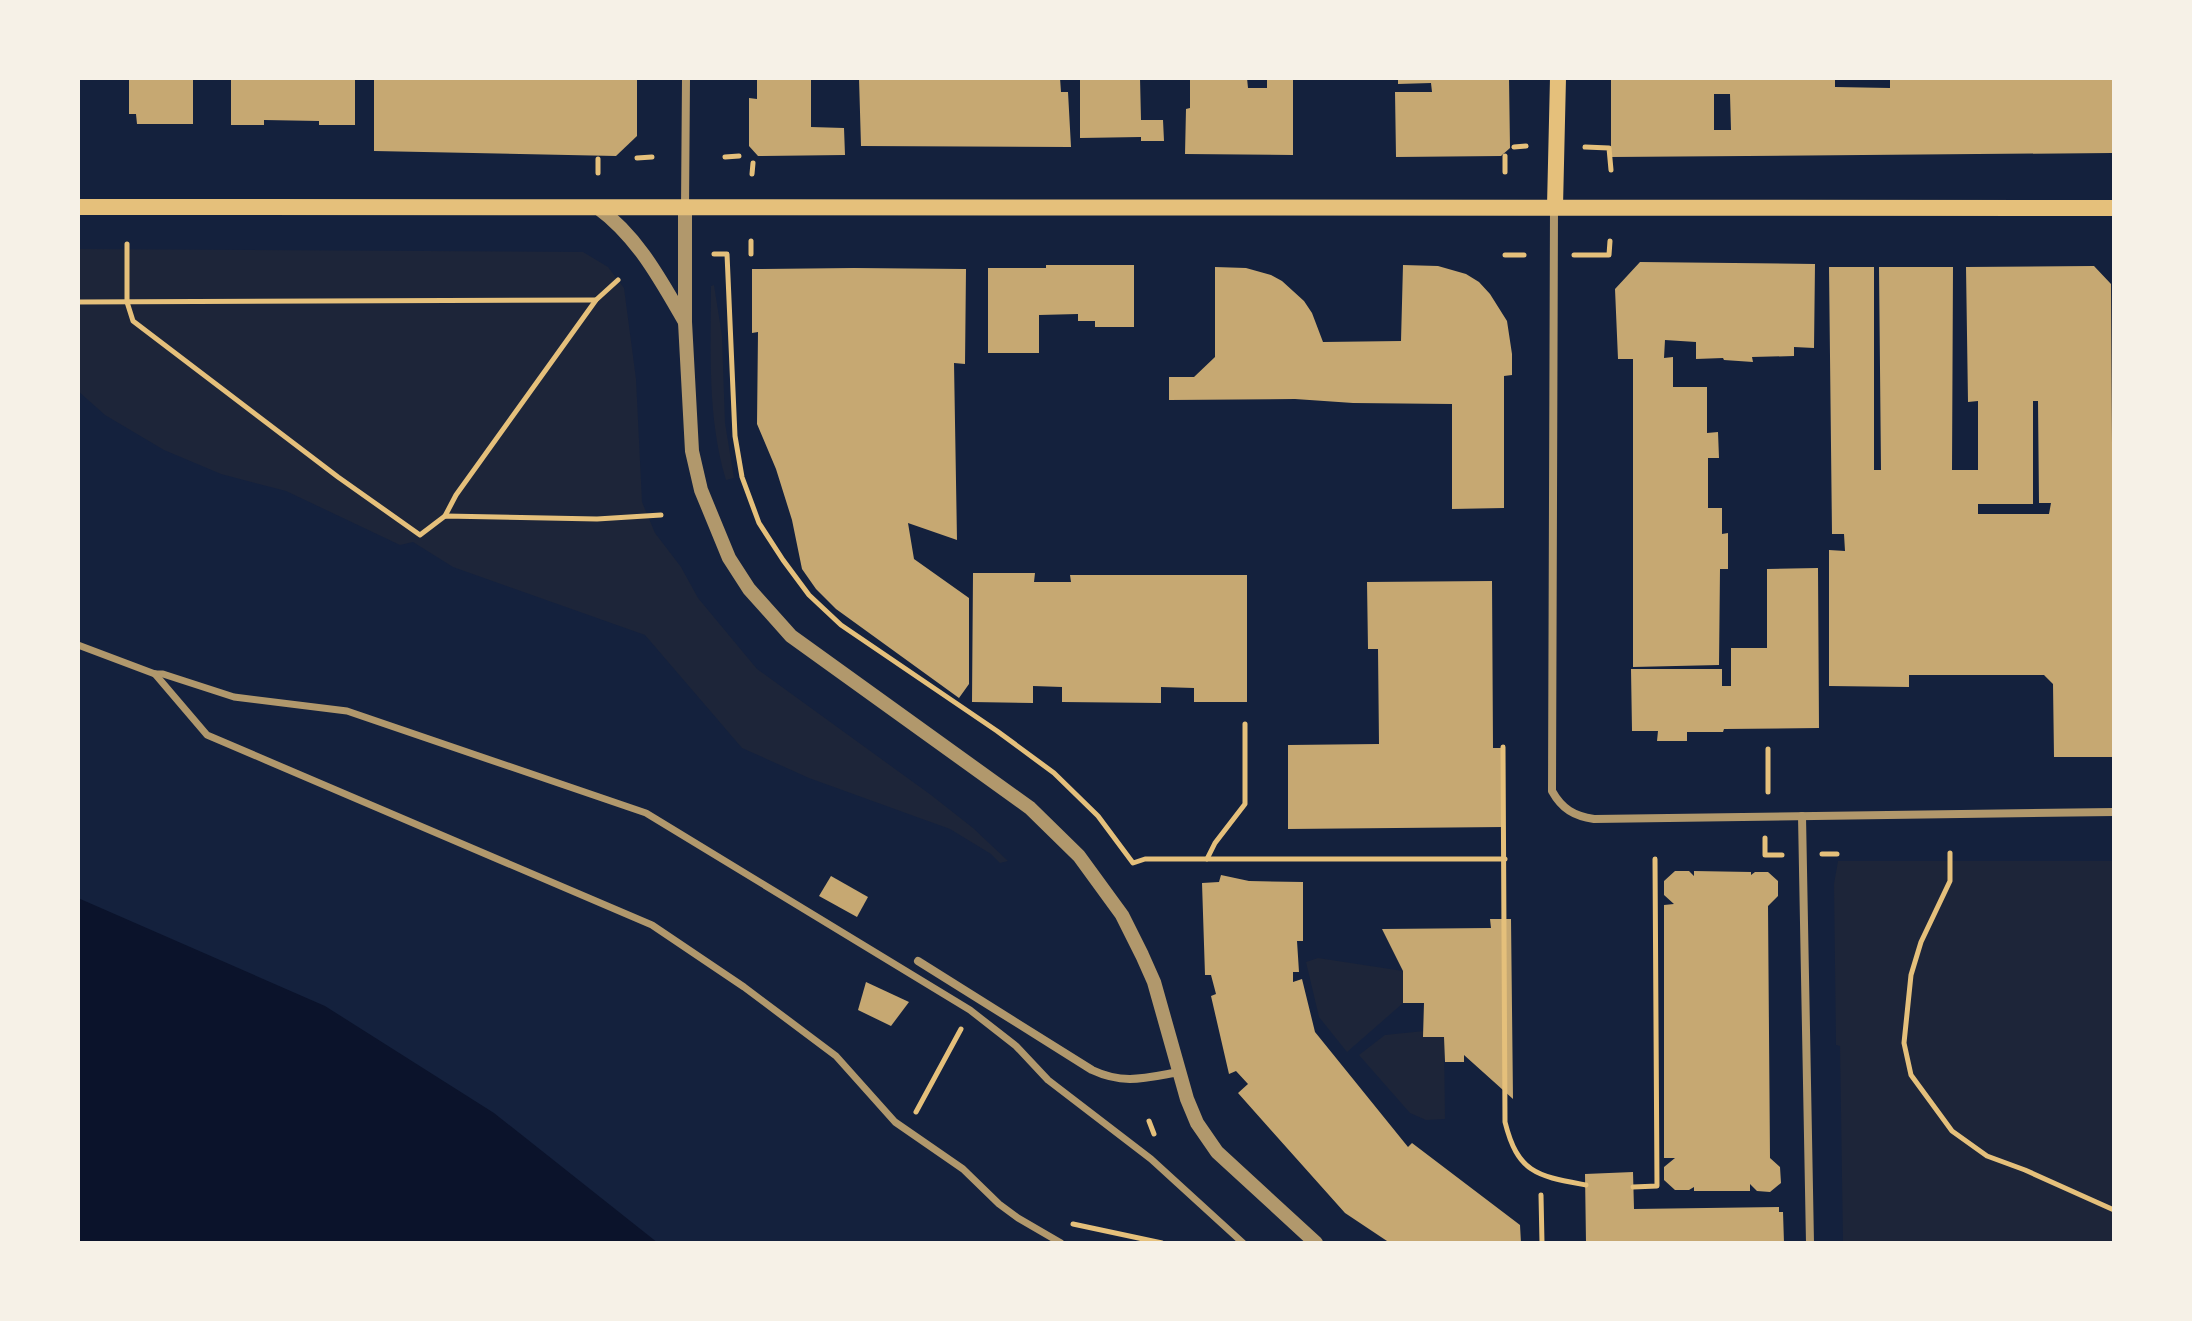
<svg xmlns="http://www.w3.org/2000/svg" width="2192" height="1321" viewBox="0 0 2192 1321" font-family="'PT Sans Narrow',sans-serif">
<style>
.green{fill:#1d2539}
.water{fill:#0b132b}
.building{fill:#c6a872;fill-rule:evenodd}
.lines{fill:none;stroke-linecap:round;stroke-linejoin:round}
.path{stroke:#e5c07b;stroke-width:5}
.pedestrian{stroke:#b1986c;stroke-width:7}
.minor{stroke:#b1986c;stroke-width:8}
.tertiary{stroke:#b1986c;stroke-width:14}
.secondary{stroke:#e5c07b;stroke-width:16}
</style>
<rect width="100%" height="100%" fill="#14213d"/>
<!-- green -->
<g class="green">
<path d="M 78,249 L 583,252 L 608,267 L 624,288 L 636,379 L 642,502 L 655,533 L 681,567 L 698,598 L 757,669 L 931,795 L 973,828 L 1008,861 L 1000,863 L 991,854 L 950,829 L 809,778 L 742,748 L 645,635 L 453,567 L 413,542 L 400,545 L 286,491 L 221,474 L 164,450 L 105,415 L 78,391 Z"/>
<path d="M 714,285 L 722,336 L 725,423 L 734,478 L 726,480 C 707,417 711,351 711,286 Z"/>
<path d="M 1838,861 L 2114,861 L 2114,1243 L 1843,1243 L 1840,1046 L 1836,1045 L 1834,884 Z"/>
<path d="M 1318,958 L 1403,971 L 1403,1003 L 1347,1052 L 1319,1017 L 1306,962 Z"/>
<path d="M 1424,1031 L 1424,1037 L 1444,1037 L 1445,1119 L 1426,1120 L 1410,1113 L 1359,1055 L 1385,1035 Z"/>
</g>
<!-- water -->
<path class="water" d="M 78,898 L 325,1006 L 494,1113 L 658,1243 L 78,1243 Z"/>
<!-- building -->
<g class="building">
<path d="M 129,78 L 193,78 L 193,124 L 137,124 L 136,114 L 129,114 Z"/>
<path d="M 231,78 L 355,78 L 355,125 L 319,125 L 319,121 L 264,120 L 264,125 L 231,125 Z"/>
<path d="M 374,78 L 637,78 L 637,136 L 616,156 L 374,151 Z"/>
<path d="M 757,78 L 811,78 L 811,127 L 844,128 L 845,155 L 758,156 L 749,146 L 749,98 L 757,99 Z"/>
<path d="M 859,78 L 1060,78 L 1061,92 L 1068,92 L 1071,147 L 861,146 Z"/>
<path d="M 1080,78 L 1140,78 L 1141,120 L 1163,120 L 1164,141 L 1141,141 L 1141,137 L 1080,138 Z"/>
<path d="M 1190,78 L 1247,78 L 1248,88 L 1267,88 L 1267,78 L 1293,78 L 1293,155 L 1185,154 L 1186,109 L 1190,108 Z"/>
<path d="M 1398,78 L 1509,78 L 1510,148 L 1501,156 L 1396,157 L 1395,92 L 1432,92 L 1431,83 L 1398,84 Z"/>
<path d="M 1611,78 L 1835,78 L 1835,87 L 1890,88 L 1890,78 L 2112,78 L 2112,153 L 1611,157 ZM 1714,94 L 1730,94 L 1731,130 L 1714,130 Z"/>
<path d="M 1640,262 L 1815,264 L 1814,348 L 1794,347 L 1794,356 L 1752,357 L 1753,362 L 1724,360 L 1723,358 L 1696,359 L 1696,342 L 1665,340 L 1664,358 L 1673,357 L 1673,387 L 1707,387 L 1707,433 L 1718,432 L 1719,458 L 1708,458 L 1708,508 L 1722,508 L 1722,534 L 1728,533 L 1728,569 L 1720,569 L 1719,665 L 1633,667 L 1633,359 L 1618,359 L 1615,289 Z"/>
<path d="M 1046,265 L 1134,265 L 1134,327 L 1095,327 L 1095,321 L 1078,321 L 1078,314 L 1039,315 L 1039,353 L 988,353 L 988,268 L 1046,268 Z"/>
<path d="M 1403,265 L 1438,266 L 1466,274 L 1479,282 L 1490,294 L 1507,321 L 1512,354 L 1512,375 L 1504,376 L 1504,508 L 1452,509 L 1452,404 L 1353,403 L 1295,399 L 1169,400 L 1169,377 L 1194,377 L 1215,357 L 1215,267 L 1246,268 L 1271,275 L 1282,281 L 1304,301 L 1312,313 L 1323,342 L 1401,341 Z"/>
<path d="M 2094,266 L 2111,284 L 2114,757 L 2054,757 L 2053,684 L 2044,675 L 1909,675 L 1909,687 L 1829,686 L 1829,550 L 1845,551 L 1844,534 L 1832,534 L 1829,267 L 1874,267 L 1874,470 L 1881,470 L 1879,267 L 1953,267 L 1952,470 L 1978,470 L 1978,401 L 1968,402 L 1966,267 ZM 2033,401 L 2038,401 L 2039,503 L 2051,503 L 2049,514 L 1978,514 L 1978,504 L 2033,504 Z"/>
<path d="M 854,268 L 966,269 L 965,364 L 954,363 L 957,540 L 908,523 L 914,559 L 969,598 L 969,684 L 959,698 L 836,609 L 816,589 L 802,569 L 792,520 L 776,469 L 757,424 L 758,332 L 752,333 L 752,269 Z"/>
<path d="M 1818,568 L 1819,728 L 1724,729 L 1723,732 L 1687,732 L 1687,741 L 1657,741 L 1658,731 L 1632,731 L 1631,669 L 1722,669 L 1722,686 L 1731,686 L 1731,648 L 1767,648 L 1767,569 Z"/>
<path d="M 973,573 L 1035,573 L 1034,582 L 1071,582 L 1070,575 L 1247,575 L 1247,702 L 1194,702 L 1194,688 L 1161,687 L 1161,703 L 1062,702 L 1062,687 L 1033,686 L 1033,703 L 972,702 Z"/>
<path d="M 1492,581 L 1493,748 L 1504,748 L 1504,827 L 1288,829 L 1288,745 L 1379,744 L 1378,649 L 1368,649 L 1367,582 Z"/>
<path d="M 1675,871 L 1689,871 L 1694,876 L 1694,871 L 1751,872 L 1751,875 L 1755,872 L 1768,872 L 1778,881 L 1778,896 L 1768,906 L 1770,1158 L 1780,1167 L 1781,1183 L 1770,1192 L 1757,1191 L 1750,1184 L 1750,1191 L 1694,1191 L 1694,1187 L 1689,1190 L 1675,1190 L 1664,1180 L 1664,1167 L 1675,1158 L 1664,1158 L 1664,905 L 1674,904 L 1664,895 L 1664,881 Z"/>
<path d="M 1221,875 L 1249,881 L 1303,882 L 1303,941 L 1297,941 L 1299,972 L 1293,972 L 1293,982 L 1302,979 L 1315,1032 L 1408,1147 L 1412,1143 L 1520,1225 L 1521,1243 L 1390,1243 L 1345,1213 L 1238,1093 L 1248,1084 L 1236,1071 L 1229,1074 L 1211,996 L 1216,994 L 1211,975 L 1205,975 L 1202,883 L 1219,882 Z"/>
<path d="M 831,876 L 868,897 L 857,917 L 819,896 Z"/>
<path d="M 1490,919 L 1511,919 L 1513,1099 L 1464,1055 L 1464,1062 L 1445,1062 L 1444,1037 L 1423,1037 L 1424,1003 L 1403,1003 L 1403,971 L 1382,929 L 1491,928 Z"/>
<path d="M 866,982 L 909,1002 L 891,1026 L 858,1010 Z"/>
<path d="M 1633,1172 L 1634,1209 L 1779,1207 L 1779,1212 L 1783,1212 L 1784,1243 L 1586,1243 L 1585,1174 Z"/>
</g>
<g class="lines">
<!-- path -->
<g class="path">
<path d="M 1514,147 L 1526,146"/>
<path d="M 1585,147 L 1609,148 L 1611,170"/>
<path d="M 725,157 L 739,156"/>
<path d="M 637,158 L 652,157"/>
<path d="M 1505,172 L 1505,156"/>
<path d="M 598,173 L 598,159"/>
<path d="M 752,174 L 753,163"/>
<path d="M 751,241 L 751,254"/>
<path d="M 127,244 L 127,302 L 133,321 L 338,477 L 420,535 L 445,516 L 597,519 L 661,515"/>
<path d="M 714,254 L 727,254 L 735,436 L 742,477 L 759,523 L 783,560 L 809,595 L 841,625 L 997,731 L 1054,773 L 1098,816 L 1133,863 L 1145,859 L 1505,859"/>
<path d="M 1505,255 L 1524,255"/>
<path d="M 1574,255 L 1609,255 L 1610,241"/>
<path d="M 78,302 L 596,300"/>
<path d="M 445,516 L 456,495 L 596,300 L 618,280"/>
<path d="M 1503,747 L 1505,1122 C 1518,1174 1538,1176 1586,1185"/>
<path d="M 1768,749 L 1768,792"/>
<path d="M 1765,838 L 1765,855 L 1782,855"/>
<path d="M 1950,853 L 1950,881 L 1921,942 L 1911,975 L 1904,1043 L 1911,1075 L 1952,1131 L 1987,1156 L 2025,1170 L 2114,1210"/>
<path d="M 1822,854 L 1837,854"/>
<path d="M 1207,859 L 1215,843 L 1245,804 L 1245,724"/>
<path d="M 916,1112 L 961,1029"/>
<path d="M 1149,1121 L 1154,1134"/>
<path d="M 1633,1187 L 1657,1186 L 1655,859"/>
<path d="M 1541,1195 L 1542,1243"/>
<path d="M 1073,1224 L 1162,1243"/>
</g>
<!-- pedestrian -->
<g class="pedestrian">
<path d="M 78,645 L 155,674 L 163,674 L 234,697 L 347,711 L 646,813 L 970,1010 L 1016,1046 L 1048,1080 L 1151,1159 L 1243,1243"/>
<path d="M 155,674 L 207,735 L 652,925 L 744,987 L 836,1056 L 895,1122 L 963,1169 L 999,1204 L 1018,1218 L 1061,1243"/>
</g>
<!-- minor -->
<g class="minor">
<path d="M 1554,207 L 1552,791 C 1562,809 1574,816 1594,819 L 2114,812"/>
<path d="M 685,208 L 686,78"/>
<path d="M 1802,816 L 1810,1243"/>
<path d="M 918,961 L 1092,1070 C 1124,1085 1145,1078 1179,1072"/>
</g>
<!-- tertiary -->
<g class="tertiary">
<path d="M 597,207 C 638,237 660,279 685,322"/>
<path d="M 685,209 L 685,322 L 692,451 L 701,490 L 729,558 L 749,589 L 791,636 L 1030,808 L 1079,856 L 1122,915 L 1142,955 L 1154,982 L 1187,1099 L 1197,1123 L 1217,1152 L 1316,1243"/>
</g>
<!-- secondary -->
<g class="secondary">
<path d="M 1555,206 L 1558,78"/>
<path d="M 78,207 L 2114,208"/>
</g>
</g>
<!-- border -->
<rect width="2192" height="1321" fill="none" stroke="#f6f1e7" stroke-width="160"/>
</svg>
